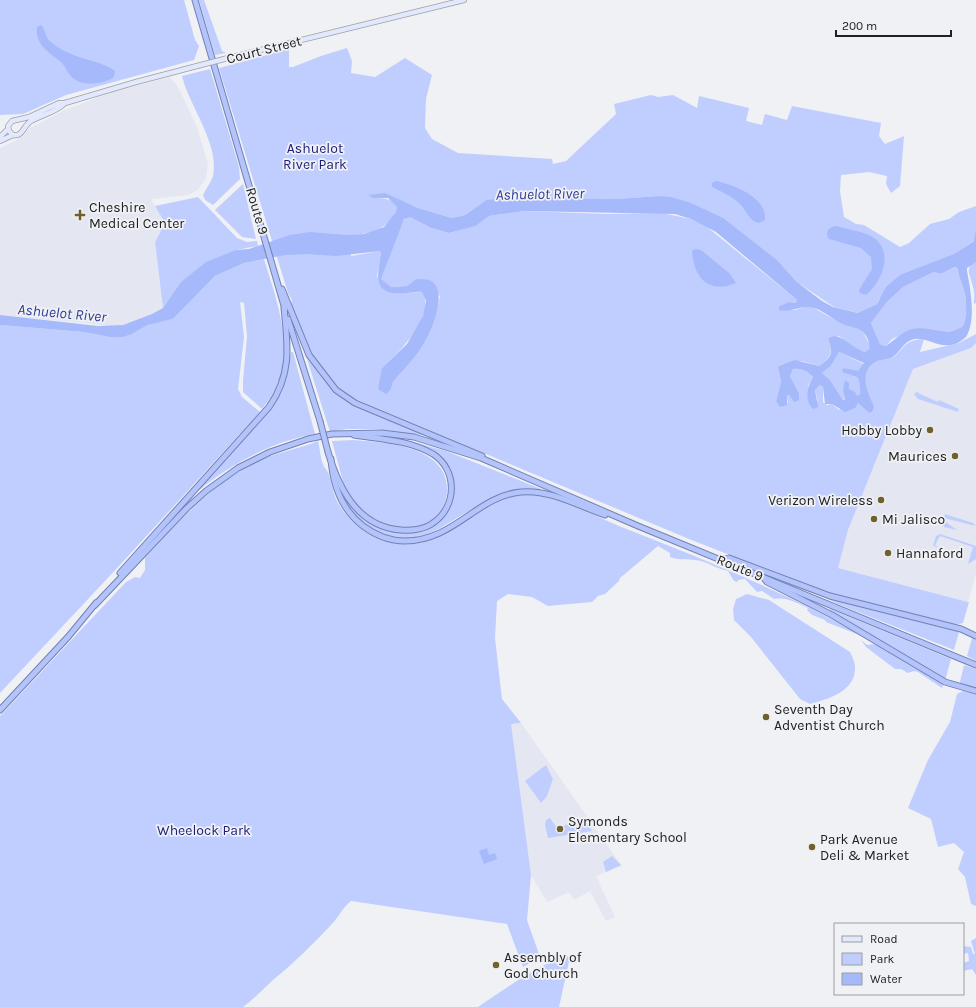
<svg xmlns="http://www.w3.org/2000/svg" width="976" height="1007" viewBox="0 0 976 1007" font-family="Karla,sans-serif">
  <rect width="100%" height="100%" fill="#f0f1f5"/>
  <g fill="#e4e7f2">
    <path d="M170 77 178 87 197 127 208 164 206 178 198 190 188 195 151 199 165 223 155 242 163 308 152 314 123 325 111 326 0 315V148L22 137 30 128 63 111 114 91Z"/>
    <path d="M976 343V573L968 602 838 568 848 530 913 369 971 348Z"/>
    <path d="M521 723 622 866 596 876 615 917 606 921 590 891 574 900 569 892 547 902 531 875 510 724Z"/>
  </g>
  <g fill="#bfcefe">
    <path d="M0 0H184L195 40 199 46 194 60 66 95 23 114 0 115Z"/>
    <path d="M199 0H204L222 51 226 53 215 55Z"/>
    <path d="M347 48 352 61 351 73 375 77 405 58 432 75 426 99 425 128 432 139 458 153 552 159 553 164 566 161 616 114 614 104 651 95 658 97 673 95 697 108 699 96 749 108 746 121 762 125 765 114 787 120 792 106 881 123 879 136 885 144 904 136 900 186 891 193 886 184 887 176 869 172 841 175 840 191 844 217 856 224 864 225 900 247 909 243 930 224 949 219 959 212 976 206V239L953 255 879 299 877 304 859 313 834 307 797 282 778 261 657 196 618 199 507 197 486 200 465 215 452 218 418 208 385 194 373 198C384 198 391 198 397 207 390 229 371 234 350 235L351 256 380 251 381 253 377 276 386 290 405 293 422 292C437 316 398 353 382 368L391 389 393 382C417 355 434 332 440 296L416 279 407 286 390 287 381 279 400 226 406 217H410L431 228 449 233 476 226 489 216 525 211 607 214 662 213 691 219 707 227 797 300 794 303 789 302 779 306 780 310H795L808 306 814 308 842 324 862 330 869 343V349L865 352 860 351 839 336 828 339C834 352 830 358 819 366L802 361 778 367 781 382 776 401 788 403 787 396 799 393 790 376 793 369C801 368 807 371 813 377L808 386 818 402 815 390 820 385 823 387V402L827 405 832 404 839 410 858 403 869 413 874 406C867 391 858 369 879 361 883 359 890 360 894 357 906 346 905 340 924 339L920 352 959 343 976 334V343L971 348 913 369 848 530 838 568 968 602H969L963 623 954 625 829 594 689 539 350 397 336 387 310 351 291 305 292 300 288 293 219 68 289 49V67H293L321 56Z"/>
    <path d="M210 69 239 167 240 179 213 205 205 200 203 195C206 189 211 182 213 176 220 144 189 106 182 76Z"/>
    <path d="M243 184 256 239 242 237 215 210Z"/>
    <path d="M198 197 237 238 247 242 257 241 258 246 236 250 180 283 163 308 155 242 165 223 155 206Z"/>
    <path d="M976 258V303L974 304C974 298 975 293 973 287 970 273 964 270 976 258Z"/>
    <path d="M264 259C275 296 293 341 279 380 275 391 269 400 262 409L243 392V381L247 336 244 303 240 302 244 337 238 389 242 397 260 412 119 566 0 693V325L84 332 109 337 132 334 147 324 173 319 215 276 244 263Z"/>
    <path d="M956 267 958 268C958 277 962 282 964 290 967 300 967 317 963 326L958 330 941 332 917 328 892 339 886 346 880 344 871 323 887 302 903 287 934 272 941 274Z"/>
    <path d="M291 352H293L315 434C271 442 232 463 198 491L197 490 276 400 284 385Z"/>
    <path d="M839 352 864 364 858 372 844 368V373L857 377 859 380 860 395 857 397 844 387 843 391 845 397 843 400 830 380 822 373 831 366Z"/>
    <path d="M307 359 330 387 348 401 429 436 378 429H347L330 432Z"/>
    <path d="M919 391 918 393 938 402 939 400 959 409 958 412 918 399 914 394Z"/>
    <path d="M353 440C385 442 449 446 447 491 447 502 440 515 430 522 400 541 360 516 345 489L332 441Z"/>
    <path d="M318 441C320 448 320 457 323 464 324 468 328 470 329 475 332 484 333 494 338 503 347 519 364 534 382 540 443 561 470 497 523 495 550 493 593 515 619 526 704 559 787 593 867 638L826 622 825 620 812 615 807 610 808 608C796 603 787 597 774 599L762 591 757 592 745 579 738 580V582L734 581 728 571C718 569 711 564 701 561 691 558 681 561 670 557V553L658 546 620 578 619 581 605 594 598 596 592 602 548 606 532 597 508 594 497 601 495 638 502 699 521 723 511 724 531 875 527 920 540 957 523 967 507 924 351 901C342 908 339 917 331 925 313 944 294 963 273 980 263 989 254 999 243 1007H0V716L126 582 135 577 140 578 145 570V558C181 519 213 482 263 459 281 451 300 449 318 441Z"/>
    <path d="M413 442 446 451 541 489V491C524 490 496 499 480 506 447 519 433 543 394 537 383 535 371 531 363 524 348 509 342 502 337 481L350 504 358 513 377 526 419 531 444 516 453 488 441 459 412 444Z"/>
    <path d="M945 514 973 523 976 526 944 518 943 520 957 530 944 527 942 523Z"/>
    <path d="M940 534 976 546V559L968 564 973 547 940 536 935 545 938 547 933 546 936 536Z"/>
    <path d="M747 594 769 600 850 652C852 656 855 662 855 667 856 691 829 699 810 704L800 699 751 637 734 620 733 609 736 599Z"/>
    <path d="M822 596 959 632 954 650 838 604Z"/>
    <path d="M830 609 951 659 945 681 829 611Z"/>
    <path d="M972 638 976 640V661L967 656Z"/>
    <path d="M861 640 867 645 876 644 939 681 943 685 942 688 918 672 914 671 908 673 901 669H895L866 647Z"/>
    <path d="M964 665 976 669V690L959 686Z"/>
    <path d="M963 691 976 693V906L971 904 965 877 958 869 964 852 954 843 938 847 931 819 908 808 928 760 950 722 957 694Z"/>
    <path d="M546 765 553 779 547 796 541 803 525 781Z"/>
    <path d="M550 818 557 828 584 819 592 831 548 838 545 825 546 820Z"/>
    <path d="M612 856 621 865 606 872 603 862Z"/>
    <path d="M976 938V975L972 969 963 971V963L969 961 968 953 963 954V946L971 947 973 954H975L971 941Z"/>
    <path d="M566 956 570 957 559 1007H478C506 988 535 967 566 956Z"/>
  </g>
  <g fill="#a6b9fa" fill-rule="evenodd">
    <path d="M41 25C45 30 45 34 48 39 52 44 63 51 69 53 81 59 106 63 115 71L114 77C104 84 83 87 73 78 67 73 65 65 60 61 48 52 35 44 37 27Z"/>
    <path d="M716 181C734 185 767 197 765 220L759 223C749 221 747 211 740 204 732 196 722 192 712 187V183Z"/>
    <path d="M385 193 418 208 452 218 465 215 486 200 507 197 618 199 657 196 671 197 691 203 723 218 778 261 797 282 822 301 833 307 858 313 877 304 886 287 900 275 954 254 974 241 976 230V262L967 268V271C971 292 976 320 966 337 961 341 956 345 950 345 937 347 926 337 914 339 904 341 900 352 893 357 889 360 883 359 878 361 858 370 867 391 874 406L872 412 869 413 858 403 855 408 845 412 832 404H825L823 387 820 385 815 390 818 407 813 409C804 399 807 388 813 377 807 371 801 368 793 369L790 376 799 393V400L794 402 789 395 787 396V405L780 407 776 401 781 382 778 367 779 366 795 360 819 366C831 357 834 354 828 339 839 329 853 350 865 352L869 349C870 343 868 337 863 332 858 327 847 327 840 323 831 318 818 306 807 307 798 307 788 313 779 310V306L789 302 795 303 797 300 716 232 691 219 675 214 525 211 489 216 476 226 449 233 431 228 410 217 404 219 381 279 391 287 407 286 416 279C420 279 425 279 429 280 449 288 433 328 425 341 417 356 404 369 393 382L391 389 386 394 378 389 382 368 407 344 423 316 426 301 422 292C416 291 412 293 406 293 372 296 377 277 381 253L380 251 336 256 306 254 285 255 244 263 215 276 173 319 147 325 132 334 122 337H109L84 332 0 325V315L98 326 123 325 152 314 163 308 180 283 206 262 236 250 249 249 290 235 310 232 346 235 364 234 384 227 395 213 397 207 388 198H373L368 195ZM955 267 958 268C958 277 962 282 964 290 967 300 967 317 963 326 949 337 933 328 918 328 904 329 896 339 886 346L880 344 871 323 887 302 903 287 934 272 941 274ZM839 352 864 363 858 371 844 368 842 370 844 373 857 377 859 380 860 394 857 396 855 392 849 389V383L845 380 843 391 845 399 843 400 830 380 822 373 831 366Z"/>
    <path d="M836 226C847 229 859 231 869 235 896 248 883 281 866 295L860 293 859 290 872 269 871 257 861 248 829 239 827 235C827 229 830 227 836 226Z"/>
    <path d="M695 249 701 250 729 273 736 283C709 294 694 279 692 251Z"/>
    <path d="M487 848 489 855 495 853 497 859 484 864 479 851Z"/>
  </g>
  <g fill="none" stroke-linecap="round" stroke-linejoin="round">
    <defs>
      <g id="secondary">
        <path d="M232 57 464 0"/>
        <path d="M65 103C57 112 41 115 31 121 23 126 23 137 13 135L9 131 8 126 12 121 29 117 59 103H65L136 82 197 66"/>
        <path d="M0 137 8 129"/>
        <path d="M0 141 13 135"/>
      </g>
      <g id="trunk">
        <path d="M195 0 285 309"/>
        <path d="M282 289 309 355 336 390 355 403 482 456"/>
        <path d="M288 319 320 421"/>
        <path d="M328 452C339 489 358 527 401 530 412 531 425 529 433 523 457 507 458 470 433 454 409 440 380 439 354 435"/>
        <path d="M331 459C333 485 342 510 363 526 375 535 389 541 405 541 454 541 477 496 521 492 549 489 579 506 605 515"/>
        <path d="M722 560 729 558 830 596 961 629 976 636"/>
        <path d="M120 573 269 407C292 374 288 346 284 308"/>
        <path d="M763 577 767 582 832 615 945 682 976 691"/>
        <path d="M95 605 187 508 206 491 238 468 270 452 308 439 332 434 382 433 414 437 481 458 638 526 976 665"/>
        <path d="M0 710 68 637 96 603"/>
      </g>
    </defs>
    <use href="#secondary" stroke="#9d9fa2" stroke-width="6"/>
    <use href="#trunk" stroke="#7381b0" stroke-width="7"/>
    <use href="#secondary" stroke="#e2e8fe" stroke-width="4.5"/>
    <use href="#trunk" stroke="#b3c3fc" stroke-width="5"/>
    <defs>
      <path id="secondary-bridge" d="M197 66 232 57"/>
      <path id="trunk-bridge" d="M320 421 328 452"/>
    </defs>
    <use href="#secondary-bridge" stroke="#9d9fa2" stroke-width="6" stroke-linecap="butt"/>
    <use href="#trunk-bridge" stroke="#7381b0" stroke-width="7" stroke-linecap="butt"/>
    <use href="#secondary-bridge" stroke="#e2e8fe" stroke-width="4.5"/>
    <use href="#trunk-bridge" stroke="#b3c3fc" stroke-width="5"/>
  </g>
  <g fill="#70602d" stroke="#f0f1f5" stroke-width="1.5">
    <path d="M78 209h4v4h4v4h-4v4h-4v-4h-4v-4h4z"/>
    <circle cx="930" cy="430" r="4"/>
    <circle cx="955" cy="456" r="4"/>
    <circle cx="881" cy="500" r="4"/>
    <circle cx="874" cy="519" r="4"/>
    <circle cx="888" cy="553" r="4"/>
    <circle cx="766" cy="717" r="4"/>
    <circle cx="560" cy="829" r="4"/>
    <circle cx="812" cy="847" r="4"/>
    <circle cx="496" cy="965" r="4"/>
  </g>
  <g text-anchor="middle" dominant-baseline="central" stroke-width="3.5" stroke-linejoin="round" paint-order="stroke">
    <g font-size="14" fill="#202122" stroke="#f0f1f5">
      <text transform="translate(264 50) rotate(-14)">Court Street</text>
      <text transform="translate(257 211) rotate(74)">Route 9</text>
      <text transform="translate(740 568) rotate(22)">Route 9</text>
    </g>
    <g font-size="14" fill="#1a1e79" stroke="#f0f1f5">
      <text x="315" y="148">Ashuelot<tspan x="315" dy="16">River Park</tspan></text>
      <text x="204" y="830">Wheelock Park</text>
    </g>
    <g font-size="14" fill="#202122" stroke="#f0f1f5" text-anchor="start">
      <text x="89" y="207">Cheshire<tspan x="89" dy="16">Medical Center</tspan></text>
      <text x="922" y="430" text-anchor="end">Hobby Lobby</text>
      <text x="947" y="456" text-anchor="end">Maurices</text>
      <text x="873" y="500" text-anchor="end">Verizon Wireless</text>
      <text x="882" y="519">Mi Jalisco</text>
      <text x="896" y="553">Hannaford</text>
      <text x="774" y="709">Seventh Day<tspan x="774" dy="16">Adventist Church</tspan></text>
      <text x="568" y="821">Symonds<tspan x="568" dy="16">Elementary School</tspan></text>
      <text x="820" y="839">Park Avenue<tspan x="820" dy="16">Deli &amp; Market</tspan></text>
      <text x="504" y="957">Assembly of<tspan x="504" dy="16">God Church</tspan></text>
    </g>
    <g font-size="15" font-style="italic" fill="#2f3c97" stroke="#f0f1f5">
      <text transform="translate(540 194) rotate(-1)">Ashuelot River</text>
      <text transform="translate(62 313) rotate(5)">Ashuelot River</text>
    </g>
  </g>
  <rect x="834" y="923" width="130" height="72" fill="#f0f1f5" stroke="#9d9ea1"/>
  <rect x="842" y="936" width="20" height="6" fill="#e2e8fe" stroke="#9d9ea1"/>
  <text x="870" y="943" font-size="12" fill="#202122">Road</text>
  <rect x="842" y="953" width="20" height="12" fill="#bfcefe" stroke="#9d9ea1"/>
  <text x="870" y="963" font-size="12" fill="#202122">Park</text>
  <rect x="842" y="973" width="20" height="12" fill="#a6b9fa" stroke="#9d9ea1"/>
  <text x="870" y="983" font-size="12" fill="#202122">Water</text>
  <path d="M836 30v6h115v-6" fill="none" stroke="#202122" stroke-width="2"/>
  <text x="842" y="30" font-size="12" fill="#202122" stroke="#f0f1f5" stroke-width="3" paint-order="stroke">200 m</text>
</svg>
